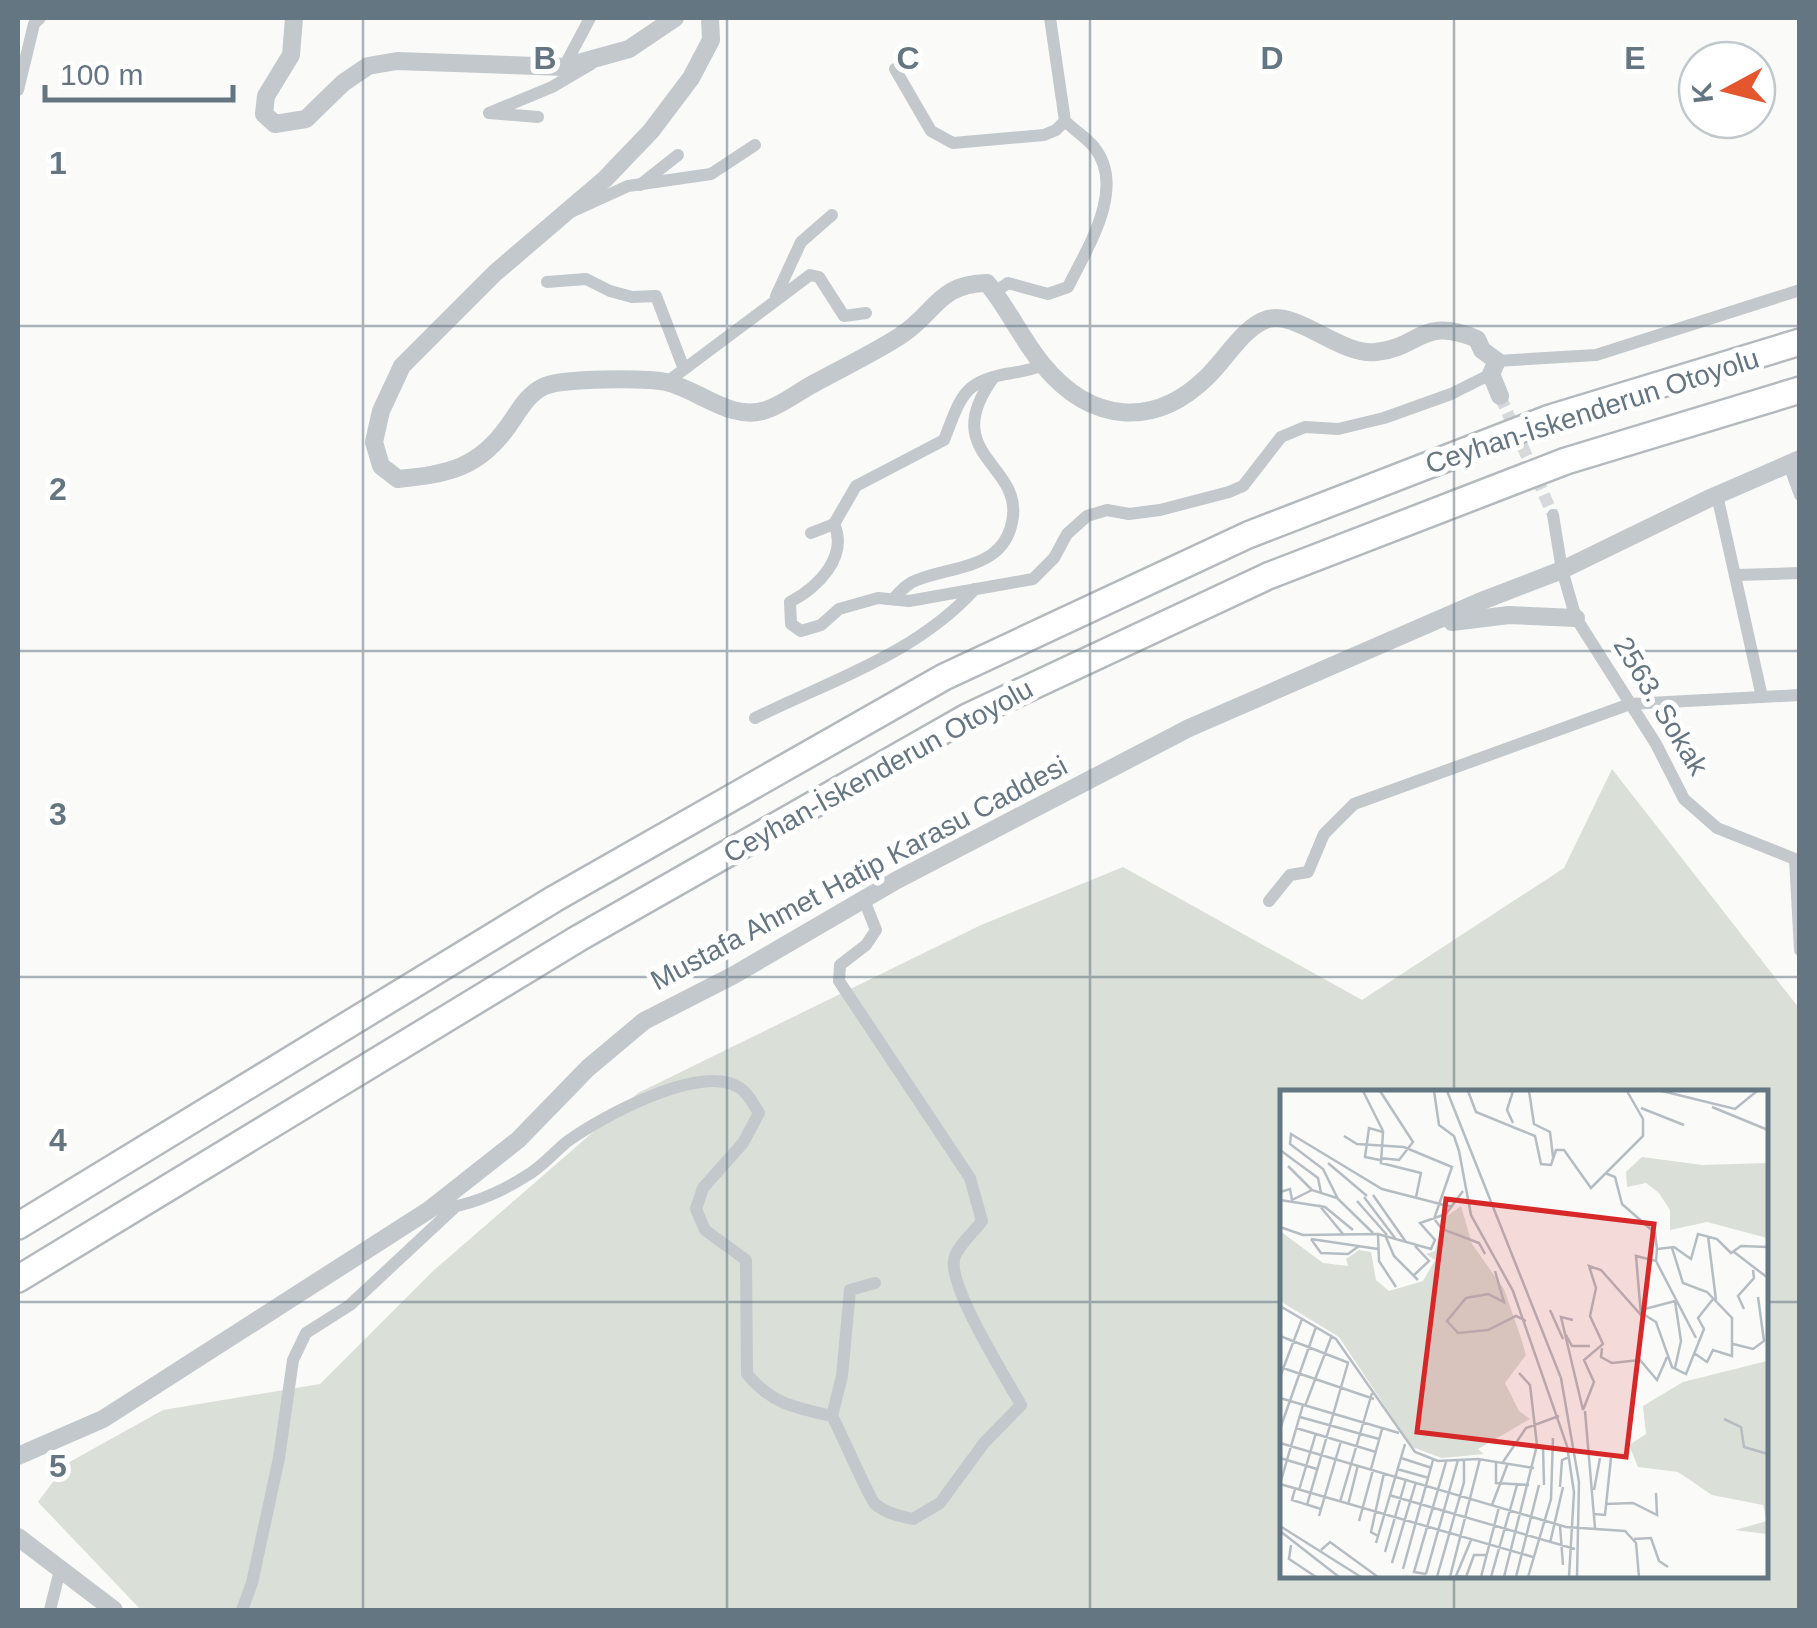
<svg xmlns="http://www.w3.org/2000/svg" width="1817" height="1628" viewBox="0 0 1817 1628" font-family="Helvetica,sans-serif">
  <rect width="100%" height="100%" fill="#fafaf8"/>
  <path fill="#dadfd7" fill-rule="evenodd" d="M1612 769 1799 1008V1610H141L38 1502 66 1464 163 1410 320 1384 433 1271 638 1093 981 925 1123 867 1362 1000 1564 868ZM1282 1093H1764V1576H1282Z"/>
  <g fill="none" stroke-linecap="round" stroke-linejoin="round">
    <path stroke="#d5d9db" stroke-width="12" stroke-dasharray="12 6" stroke-linecap="butt" d="M1500 396 1553 515"/>
    <defs>
      <g id="motorway">
        <path d="M18 1226 554 899 944 677 1248 535 1550 418 1800 342"/>
        <path d="M18 1279 579 938 967 717 1268 576 1566 461 1800 390"/>
      </g>
    </defs>
    <use href="#motorway" stroke="#b4b9bd" stroke-width="30"/>
    <g stroke="#c3c8cc" stroke-width="12">
      <path d="M564 67 590 18"/>
      <path d="M895 69 931 131 953 143 1044 135 1056 130 1065 121"/>
      <path d="M18 90 34 24 40 18"/>
      <path d="M538 117 489 113 552 87 591 64"/>
      <path d="M640 185 678 155"/>
      <path d="M573 211 628 186 711 174 755 145"/>
      <path d="M547 282 586 279 610 291 632 297 656 296 684 369"/>
      <path d="M995 292 1008 283 1048 294 1068 287C1087 248 1127 188 1094 147 1087 138 1074 130 1065 121L1050 18"/>
      <path d="M776 296 801 242 832 215"/>
      <path d="M1497 361 1596 355 1800 290"/>
      <path d="M667 382 810 275 819 277 844 316 866 313"/>
      <path d="M1788 462 1800 495"/>
      <path d="M1717 495 1762 697"/>
      <path d="M1553 515 1562 570 1576 618 1656 744 1684 799 1717 828 1800 861"/>
      <path d="M834 524 856 486 944 440C961 397 963 380 1012 373 1024 371 1031 370 1043 365"/>
      <path d="M811 533 834 524C849 557 817 588 790 602L791 624 801 631 821 625 839 609 878 598 909 601 1033 579 1054 558 1067 534 1087 516 1107 510 1129 514 1160 510 1229 492 1243 486 1281 437 1305 427 1338 429 1384 418 1451 394 1491 374"/>
      <path d="M1737 575 1800 573"/>
      <path d="M893 599C900 592 907 583 917 580 953 565 1007 570 1013 516 1019 463 938 453 994 377"/>
      <path d="M755 718C832 680 916 654 975 589"/>
      <path d="M1795 859 1800 950"/>
      <path d="M1269 901 1290 875 1308 872 1324 834 1354 804 1630 704 1800 695"/>
      <path d="M432 1210C465 1207 498 1194 526 1176 542 1167 554 1152 568 1141 601 1117 702 1062 740 1088 749 1094 753 1104 759 1113L743 1143 703 1188 696 1209 705 1230 746 1260 747 1374C772 1404 795 1408 832 1416 840 1430 869 1498 875 1504 886 1513 899 1516 913 1519L940 1503 984 1443 1021 1405C1006 1378 949 1288 954 1260 956 1247 974 1232 982 1221L970 1178 839 981 840 965 866 945 876 930 864 900"/>
      <path d="M832 1416 842 1376 850 1290 875 1283"/>
      <path d="M50 1610 60 1570"/>
      <path d="M242 1610 252 1583 279 1458 293 1360 306 1333 350 1305 454 1208"/>
    </g>
    <g stroke="#c3c8cc" stroke-width="18">
      <path d="M294 18 291 55 266 96 264 114 275 124 306 119 343 83 368 66 397 61 564 67 629 49 675 18"/>
      <path d="M710 18 711 40 691 78 651 131 605 179 495 273 402 366 381 411 374 442 381 466 398 479C449 474 479 468 509 425 519 411 528 393 545 386 564 378 645 378 666 382 700 390 731 422 766 410 782 405 798 392 813 384 842 368 872 354 900 336 936 313 937 284 987 283 1008 308 1022 340 1043 365 1091 423 1154 429 1207 377 1225 360 1244 326 1268 319 1298 311 1341 356 1376 352 1422 347 1421 316 1477 339L1482 350 1497 361 1491 374 1500 396"/>
      <path d="M1452 622 1509 615 1576 618"/>
      <path d="M18 1456 103 1419 429 1210 518 1140 588 1068 644 1021 734 975 897 880 1189 728 1479 602 1562 570 1708 499 1800 459"/>
      <path d="M18 1537 114 1610"/>
    </g>
    <use href="#motorway" stroke="#fff" stroke-width="25"/>
  </g>
  <path fill="none" stroke="#657683" stroke-width="2.5" stroke-opacity="0.55" d="M363 18V1610M727 18V1610M1090 18V1610M1454 18V1093M18 326H1800M18 651H1800M18 977H1800M18 1302H1282M1764 1302H1800M1454 1576V1610"/>
  <g text-anchor="middle" dominant-baseline="central" stroke-width="10" stroke-linejoin="round" paint-order="stroke">
    <g font-size="28" fill="#657683" stroke="#fff">
      <text transform="translate(1592 411) rotate(-18)">Ceyhan-İskenderun Otoyolu</text>
      <text transform="translate(1661 706) rotate(59)">2563. Sokak</text>
      <text transform="translate(878 771) rotate(-29)">Ceyhan-İskenderun Otoyolu</text>
      <text transform="translate(859 873) rotate(-28)">Mustafa Ahmet Hatip Karasu Caddesi</text>
    </g>
  </g>
  <g transform="translate(1280 1090)">
    <rect width="488" height="488" fill="#fafaf8"/>
    <path d="M362 67 422 75 487 73V148L427 132 390 140V120L379 103 366 93 347 97 346 82ZM181 116 192 154 224 199 240 245 246 265 225 293 239 321 250 329 198 359 204 364 162 368 132 357 59 247 0 211V141L43 173 68 176 66 169 79 160 91 162 96 190 109 201 143 191 155 170 146 164 155 161 163 129ZM487 271V444L455 440 487 431 483 415 432 405 398 382 358 377 349 355 366 344 363 316 403 292Z" fill="#dadfd7"/>
    <path fill="none" stroke="#b5bdc2" stroke-width="2.5" d="M83 1 103 41M154 1 159 35 174 46 179 61 191 125 233 201 287 356 294 402 289 487M167 1 281 288 299 392 297 487M188 1 196 22 255 46 261 74 271 75 276 60H284L311 98 363 46V29L347 1M233 1 227 20 233 33M249 1 254 34 270 42 273 67M382 1 455 19 477 1M432 17 488 40M361 18 404 35M64 46 77 54 124 57 172 77 154 129M0 60 38 88 41 103M100 68 119 70 133 52 100 1M100 70 85 67 89 38 103 42 101 73 141 83 136 107M48 73 87 106M8 76 32 100M325 83 335 87 342 114 375 143 377 159M0 102 10 99 12 110 32 100 57 108M93 105 126 152M84 107 115 148M0 110 45 117 73 140M77 111 107 145M39 115 63 144M155 130 162 139 199 153 205 164M0 137 23 145 98 144 151 159 155 150 140 133 166 124 183 101M93 143 58 109 43 79 10 54 11 44 102 99 172 117M98 144 99 171 116 197M105 145 114 166 138 190M428 146 436 210M31 149 98 159M31 149 41 163 68 164 79 156M392 158 403 193 427 202 452 228V266L433 260 427 272 414 263M454 162 488 188M376 171 416 248M215 181 224 212 208 204 186 208 167 231 178 243 208 240 236 226 246 231M133 186 149 171 135 156M0 216 56 249 135 362 158 371 198 369 254 378M464 219 458 206 474 188 473 180M270 220 283 249M361 220 395 211 401 251 395 278M363 224 376 232 392 277 406 284 424 239 418 228 433 209M293 230 281 227 303 320M286 245 292 256H310M0 246 69 273M453 254 473 259 484 251 478 207M322 258 321 267 332 273 360 270 377 290 387 267M0 277 94 309M0 287 22 229M0 308 119 343M25 316 52 245M303 320 314 292 304 270 323 254 310 226 316 198 309 176 321 180 361 225 356 166 376 171 377 159 394 157 411 169 418 144 437 149 451 163 461 156 488 157M305 321 315 438M20 327 99 349M444 329 461 337 464 357 488 364M16 338 96 362M0 339 36 237M0 353 286 437 345 441 356 453 359 487M257 355 263 356 264 395M0 368 37 379M121 368 152 378M223 372 246 338 279 326M216 373V393L249 395M91 379 102 339M117 379 149 388M0 394 253 467M0 394 23 315M280 397 282 370 289 367M15 399 12 410 41 419M19 400 36 343M314 400 320 368M109 405 295 459M60 412 92 303M325 414 353 413 377 425 376 403M27 415 68 273M68 415 78 375M212 415 228 373M314 424 325 425 331 368M39 426 61 351M79 431 93 380M0 436 81 487M280 436 283 475M0 441 59 487M98 446 91 442 104 383M354 449 371 448 379 471 388 477M96 453 125 354M270 453 283 397M11 455 9 469 36 487M41 460 50 452 98 487M105 462 126 389M112 473 136 392M123 479 153 370M146 484 134 482 166 372M146 484 178 370M157 487 184 392V369M170 487 200 369M186 487 176 486 191 450M186 487 194 465H206M201 487 219 417M211 487 237 395M224 487 257 355 250 295 239 283M236 487 259 395M248 487 271 409 273 348"/>
    <path fill="#d62828" fill-opacity="0.15" stroke="#d62828" stroke-width="5" d="M166 109 374 134 346 367 137 342Z"/>
    <rect width="488" height="488" fill="none" stroke="#657683" stroke-width="5"/>
  </g>
  <g font-size="32" text-anchor="middle" font-weight="bold" fill="#657683" stroke="#fff" stroke-width="10" stroke-linejoin="round" paint-order="stroke">
    <text x="545" y="69">B</text>
    <text x="908" y="69">C</text>
    <text x="1272" y="69">D</text>
    <text x="1635" y="69">E</text>
    <text x="58" y="174">1</text>
    <text x="58" y="500">2</text>
    <text x="58" y="825">3</text>
    <text x="58" y="1151">4</text>
    <text x="58" y="1477">5</text>
  </g>
  <rect width="1817" height="1628" fill="none" stroke="#657683" stroke-width="40"/>
  <g transform="translate(1727 90) rotate(263)"><circle r="48" fill="#ffffff" stroke="#c1c8cd" stroke-width="2.5"/>
  <path d="M0-8L18 38L0 25L-18 38Z" fill="#e4572e"/>
  <text y="-15" font-size="28" font-weight="bold" text-anchor="middle" fill="#657683">K</text>
  </g>
  <path d="M45 85v15h188v-15" fill="none" stroke="#657683" stroke-width="5"/>
  <text x="60" y="85" font-size="30" fill="#657683" stroke="#ffffff" stroke-width="8" paint-order="stroke">100 m</text>
</svg>
